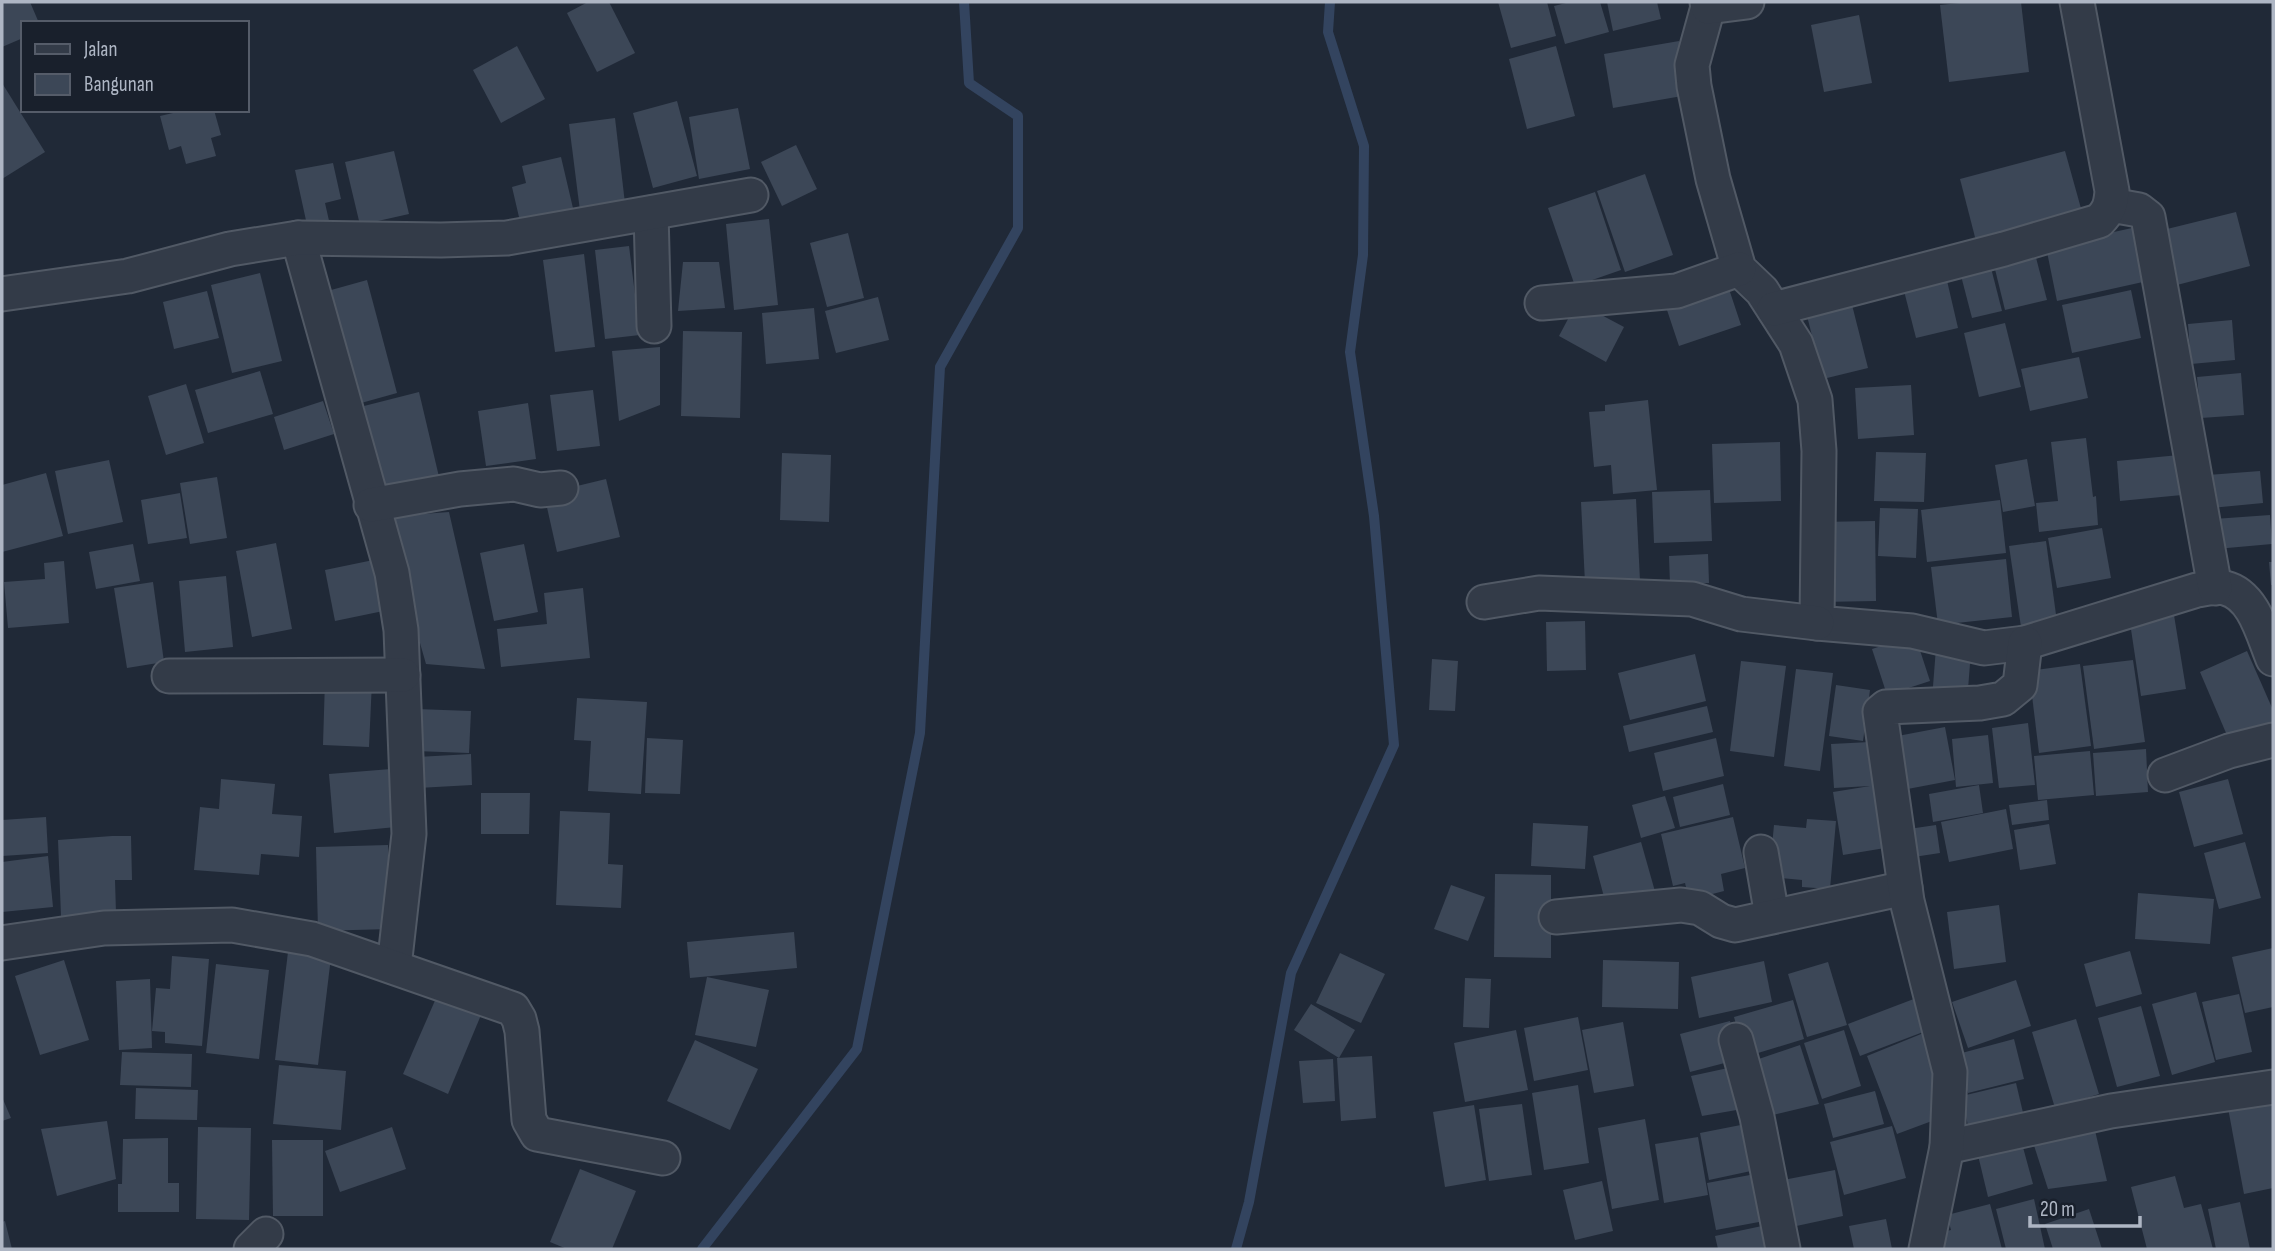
<svg xmlns="http://www.w3.org/2000/svg" width="2275" height="1251" viewBox="0 0 2275 1251" font-family="'Sofia Sans Condensed',sans-serif">
  <rect width="100%" height="100%" fill="#202937"/>
  <g fill="none" stroke-linecap="round" stroke-linejoin="round">
    <g stroke="#33445f" stroke-width="10">
      <path d="M702 1249 857 1049 920 733 940 367 1018 228V116L969 83 964 2"/>
      <path d="M1236 1249 1249 1202 1291 973 1394 745 1374 516 1350 352 1363 255 1364 146 1328 32 1330 2"/>
    </g>
  </g>
  <g fill="#3c4757">
    <path d="M2 2H30L39 23H23V38L2 47Z"/>
    <path d="M588 2H609L635 53 597 72 567 13Z"/>
    <path d="M1498 2H1547L1556 36 1511 48Z"/>
    <path d="M1570 2H1600L1609 32 1565 44 1554 6Z"/>
    <path d="M1607 2H1657L1661 19 1613 31Z"/>
    <path d="M1969 2H2021L2029 72 1949 82 1940 5Z"/>
    <path d="M1859 15 1872 83 1824 92 1811 25Z"/>
    <path d="M1679 41 1688 95 1613 108 1604 54Z"/>
    <path d="M517 46 545 99 501 123 473 70Z"/>
    <path d="M1556 46 1575 116 1527 129 1509 59Z"/>
    <path d="M2 83 45 152 2 179Z"/>
    <path d="M677 101 697 176 653 188 633 113Z"/>
    <path d="M738 108 750 169 699 179 689 117Z"/>
    <path d="M172 110H214L221 135 211 138 216 156 186 164 181 146 169 150 160 116 173 113Z"/>
    <path d="M615 118 626 212 581 219 569 124Z"/>
    <path d="M796 145 817 189 782 206 761 162Z"/>
    <path d="M394 151 409 214 360 225 345 162Z"/>
    <path d="M2065 151 2082 212 1976 241 1960 179Z"/>
    <path d="M561 157 576 221 522 230 512 187 526 183 522 166Z"/>
    <path d="M333 163 341 199 325 203 330 225H307L295 170Z"/>
    <path d="M1645 174 1673 255 1625 272 1597 191Z"/>
    <path d="M1595 192 1621 270 1575 286 1548 208Z"/>
    <path d="M2236 212 2250 266 2177 285 2163 230Z"/>
    <path d="M769 219 778 305 734 310 726 224Z"/>
    <path d="M2141 226 2152 280 2057 301 2046 247Z"/>
    <path d="M848 233 864 298 827 307 810 243Z"/>
    <path d="M629 246 640 335 605 339 595 250Z"/>
    <path d="M2033 246 2047 300 2005 310 1992 257Z"/>
    <path d="M584 254 595 347 555 352 543 260Z"/>
    <path d="M1989 260 2002 311 1972 318 1959 268Z"/>
    <path d="M683 262H719L725 308 678 311Z"/>
    <path d="M1945 272 1958 328 1916 338 1902 283Z"/>
    <path d="M260 273 282 361 232 373 211 285Z"/>
    <path d="M367 280 397 393 354 405 324 292Z"/>
    <path d="M1728 286 1741 325 1679 346 1666 307Z"/>
    <path d="M2131 290 2141 338 2072 353 2062 305Z"/>
    <path d="M207 291 219 338 174 349 163 302Z"/>
    <path d="M878 297 889 340 836 353 825 311Z"/>
    <path d="M1851 301 1868 368 1823 379 1806 312Z"/>
    <path d="M1577 302 1624 327 1606 362 1559 336Z"/>
    <path d="M814 308 819 359 766 364 762 313Z"/>
    <path d="M2232 320 2235 360 2191 364 2188 324Z"/>
    <path d="M2005 323 2021 387 1979 397 1964 333Z"/>
    <path d="M683 331 742 332 740 418 681 416Z"/>
    <path d="M660 347V405L619 421 612 351Z"/>
    <path d="M2079 357 2088 398 2030 411 2021 369Z"/>
    <path d="M260 371 273 414 208 433 195 390Z"/>
    <path d="M2241 373 2244 415 2201 418 2197 377Z"/>
    <path d="M186 384 204 443 166 455 148 396Z"/>
    <path d="M1911 385 1914 435 1858 439 1855 388Z"/>
    <path d="M593 390 600 446 557 451 550 395Z"/>
    <path d="M419 392 440 481 385 495 364 406Z"/>
    <path d="M1648 400 1657 490 1613 494 1611 465 1594 467 1589 412 1605 411V405Z"/>
    <path d="M323 401 334 434 284 450 274 417Z"/>
    <path d="M528 403 536 459 486 466 478 411Z"/>
    <path d="M2086 438 2093 497 2096 496 2098 525 2039 532 2036 503 2058 501 2051 442Z"/>
    <path d="M1780 442 1781 501 1714 503 1712 444Z"/>
    <path d="M1876 452 1926 453 1924 502 1874 501Z"/>
    <path d="M782 453 831 455 829 522 780 520Z"/>
    <path d="M2179 455 2182 495 2120 501 2117 461Z"/>
    <path d="M2027 459 2035 506 2003 512 1995 465Z"/>
    <path d="M109 460 123 522 68 534 55 471Z"/>
    <path d="M2260 471 2263 503 2211 508 2208 475Z"/>
    <path d="M46 473 63 536 2 552V485Z"/>
    <path d="M217 477 227 538 190 544 180 483Z"/>
    <path d="M606 479 620 537 557 552 544 494Z"/>
    <path d="M1710 490 1712 541 1654 543 1652 492Z"/>
    <path d="M180 493 187 538 148 544 141 500Z"/>
    <path d="M1636 499 1640 581 1585 583 1581 502Z"/>
    <path d="M2000 500 2006 553 1927 562 1921 510Z"/>
    <path d="M1880 508 1918 509 1916 558 1878 556Z"/>
    <path d="M449 512 457 547 485 669 426 664 384 517Z"/>
    <path d="M2270 515 2272 544 2216 549 2214 519Z"/>
    <path d="M1875 521 1876 601 1820 602 1819 522Z"/>
    <path d="M2102 528 2111 578 2057 588 2048 538Z"/>
    <path d="M2046 541 2057 622 2021 627 2009 546Z"/>
    <path d="M276 543 292 629 252 637 236 551Z"/>
    <path d="M133 544 140 581 96 589 89 552Z"/>
    <path d="M524 544 538 612 494 621 480 553Z"/>
    <path d="M1708 554 1709 583 1670 584 1669 556Z"/>
    <path d="M383 558 393 609 335 621 325 570Z"/>
    <path d="M2006 559 2012 617 1938 625 1931 567Z"/>
    <path d="M64 561 69 623 8 628 4 582 45 579 44 563Z"/>
    <path d="M2269 562H2273V585H2271Z"/>
    <path d="M226 576 233 647 185 652 179 581Z"/>
    <path d="M153 582 164 662 127 668 114 588Z"/>
    <path d="M583 588 590 658 501 667 497 629 547 624 544 593Z"/>
    <path d="M2173 609 2186 689 2141 696 2129 616Z"/>
    <path d="M1585 621 1586 670 1547 671 1546 622Z"/>
    <path d="M1915 635 1930 681 1887 695 1872 649Z"/>
    <path d="M1936 648 1971 651 1967 702 1932 699Z"/>
    <path d="M2247 651 2273 710V729L2232 747 2200 672Z"/>
    <path d="M1695 654 1706 701 1630 720 1618 673Z"/>
    <path d="M1432 659 1458 661 1455 711 1429 710Z"/>
    <path d="M2133 660 2145 742 2094 749 2083 666Z"/>
    <path d="M1741 661 1786 666 1774 757 1730 751Z"/>
    <path d="M2080 664 2091 746 2039 753 2029 671Z"/>
    <path d="M1796 669 1833 673 1820 771 1784 766Z"/>
    <path d="M325 680 372 681 369 747 323 745Z"/>
    <path d="M1836 685 1870 690 1863 741 1829 736Z"/>
    <path d="M577 698 647 702 641 794 588 791 591 741 574 740Z"/>
    <path d="M1707 706 1713 732 1629 752 1623 726Z"/>
    <path d="M416 709 471 711 469 753 415 751Z"/>
    <path d="M2028 723 2035 785 1999 788 1992 728Z"/>
    <path d="M1945 727 1955 780 1897 791 1887 738Z"/>
    <path d="M1988 735 1993 783 1956 787 1952 739Z"/>
    <path d="M647 738 683 740 680 794 645 793Z"/>
    <path d="M1716 738 1724 776 1663 791 1654 753Z"/>
    <path d="M1870 742 1873 786 1881 784 1891 847 1843 855 1833 792 1870 786 1834 788 1831 744Z"/>
    <path d="M2146 749 2148 792 2096 796 2093 753Z"/>
    <path d="M2090 751 2094 795 2038 800 2034 756Z"/>
    <path d="M471 754 472 785 418 788 417 757Z"/>
    <path d="M391 769 396 827 334 833 329 774Z"/>
    <path d="M221 779 275 784 272 814 302 816 299 857 261 854 259 875 194 870 200 807 219 809Z"/>
    <path d="M2228 779 2243 834 2194 847 2179 792Z"/>
    <path d="M1723 784 1730 815 1680 827 1673 797Z"/>
    <path d="M1979 785 1983 813 1933 822 1929 794Z"/>
    <path d="M481 793H530L529 834H481Z"/>
    <path d="M1665 796 1675 828 1641 838 1632 805Z"/>
    <path d="M2047 800 2049 820 2012 825 2009 805Z"/>
    <path d="M2006 809 2013 849 1949 862 1941 822Z"/>
    <path d="M560 811 610 813 608 864 623 865 621 908 556 905Z"/>
    <path d="M46 817 48 853 2 856V820Z"/>
    <path d="M1733 817 1745 868 1721 874 1724 891 1689 900 1685 883 1673 886 1661 834Z"/>
    <path d="M1807 819 1836 821 1830 889 1802 887V880L1769 877 1774 825 1806 828Z"/>
    <path d="M1533 823 1588 826 1585 869 1531 866Z"/>
    <path d="M2049 824 2056 864 2020 870 2014 830Z"/>
    <path d="M1936 825 1940 853 1907 858 1902 830Z"/>
    <path d="M112 836H131L132 880H115L116 913 61 916 58 840Z"/>
    <path d="M1641 842 1656 895 1607 908 1593 856Z"/>
    <path d="M2245 842 2261 898 2219 909 2204 853Z"/>
    <path d="M388 845 390 929 318 931 316 847Z"/>
    <path d="M48 856 53 907 2 912V862Z"/>
    <path d="M1495 874 1551 875V958L1494 957Z"/>
    <path d="M1451 885 1485 897 1468 941 1434 929Z"/>
    <path d="M2138 893 2214 899 2210 944 2135 939Z"/>
    <path d="M1999 905 2006 962 1954 969 1947 912Z"/>
    <path d="M794 932 797 968 690 978 687 942Z"/>
    <path d="M2273 948V1007L2245 1013 2232 957Z"/>
    <path d="M2130 951 2142 994 2096 1007 2084 964Z"/>
    <path d="M288 952 331 957 318 1065 275 1060Z"/>
    <path d="M1340 953 1385 974 1361 1023 1316 1003Z"/>
    <path d="M172 956 209 959 202 1046 165 1043V1032L152 1031 156 988 170 989Z"/>
    <path d="M64 960 89 1040 40 1055 15 976Z"/>
    <path d="M1603 960 1679 962 1678 1009 1602 1007Z"/>
    <path d="M1764 961 1772 1002 1699 1018 1691 977Z"/>
    <path d="M1828 962 1847 1025 1807 1037 1788 974Z"/>
    <path d="M216 964 269 970 259 1059 206 1053Z"/>
    <path d="M707 977 769 990 756 1047 695 1035Z"/>
    <path d="M1465 978 1491 979 1489 1028 1463 1027Z"/>
    <path d="M150 979 152 1048 119 1050 116 981Z"/>
    <path d="M2016 980 2031 1026 1968 1048 1952 1002Z"/>
    <path d="M2196 992 2215 1062 2172 1075 2152 1004Z"/>
    <path d="M2239 994 2252 1052 2216 1060 2202 1002Z"/>
    <path d="M437 996 481 1015 448 1094 403 1074Z"/>
    <path d="M1919 997 1931 1029 1860 1056 1848 1024Z"/>
    <path d="M1793 1000 1804 1039 1745 1057 1734 1017Z"/>
    <path d="M1311 1004 1355 1030 1339 1058 1294 1030Z"/>
    <path d="M2141 1006 2160 1076 2117 1087 2098 1018Z"/>
    <path d="M1578 1017 1588 1070 1534 1081 1524 1028Z"/>
    <path d="M2076 1019 2099 1094 2055 1108 2032 1032Z"/>
    <path d="M1730 1021 1740 1059 1690 1072 1680 1034Z"/>
    <path d="M1623 1022 1634 1086 1594 1093 1582 1030Z"/>
    <path d="M1516 1030 1528 1090 1465 1102 1454 1043Z"/>
    <path d="M1844 1030 1861 1086 1822 1099 1804 1043Z"/>
    <path d="M1926 1032 1948 1089 1931 1096 1940 1118 1897 1134 1867 1056Z"/>
    <path d="M2014 1039 2024 1079 1968 1093 1958 1054Z"/>
    <path d="M695 1040 758 1069 730 1130 667 1101Z"/>
    <path d="M1800 1045 1819 1104 1769 1116 1747 1063Z"/>
    <path d="M122 1052 192 1054 191 1087 120 1085Z"/>
    <path d="M1372 1056 1376 1118 1341 1121 1337 1058Z"/>
    <path d="M1333 1059 1335 1101 1303 1103 1299 1061Z"/>
    <path d="M279 1065 346 1071 341 1130 273 1124Z"/>
    <path d="M1742 1065 1754 1107 1702 1116 1691 1076Z"/>
    <path d="M2016 1083 2024 1117 1969 1131 1962 1096Z"/>
    <path d="M1578 1085 1589 1163 1544 1170 1532 1093Z"/>
    <path d="M136 1088 198 1090 197 1120 135 1119Z"/>
    <path d="M1875 1091 1884 1124 1833 1138 1824 1104Z"/>
    <path d="M2 1097 11 1118 2 1121Z"/>
    <path d="M2273 1103V1188L2244 1194 2228 1108Z"/>
    <path d="M1522 1104 1532 1175 1489 1181 1479 1109Z"/>
    <path d="M1474 1105 1486 1180 1445 1187 1433 1112Z"/>
    <path d="M2092 1118 2107 1181 2048 1189 2030 1133Z"/>
    <path d="M1645 1119 1659 1200 1612 1209 1598 1128Z"/>
    <path d="M107 1121 116 1179 57 1196 41 1129Z"/>
    <path d="M1756 1122 1765 1168 1709 1180 1700 1133Z"/>
    <path d="M1892 1126 1906 1178 1844 1195 1830 1142Z"/>
    <path d="M198 1127 251 1128 249 1220 196 1219Z"/>
    <path d="M392 1127 406 1169 340 1192 325 1151Z"/>
    <path d="M1698 1137 1708 1195 1664 1203 1655 1144Z"/>
    <path d="M168 1138V1183H179V1212H118V1184H122L123 1139Z"/>
    <path d="M272 1140H323V1216H273Z"/>
    <path d="M2021 1140 2033 1184 1988 1197 1977 1151Z"/>
    <path d="M580 1169 636 1191 612 1249H567L550 1242Z"/>
    <path d="M1835 1170 1843 1216 1787 1228 1778 1181Z"/>
    <path d="M1766 1172 1775 1219 1716 1230 1707 1183Z"/>
    <path d="M2175 1176 2184 1208 2201 1204 2213 1249H2147L2131 1187Z"/>
    <path d="M1602 1181 1613 1231 1575 1240 1563 1190Z"/>
    <path d="M2034 1199 2045 1249H2006L1996 1209Z"/>
    <path d="M2240 1202 2250 1249H2216L2208 1209Z"/>
    <path d="M1990 1204 2002 1249H1939L1935 1234 1951 1230 1947 1215Z"/>
    <path d="M2089 1209 2102 1249H2053L2045 1224Z"/>
    <path d="M1886 1219 1892 1249H1854L1849 1226Z"/>
    <path d="M5 1221 12 1249H2V1222Z"/>
    <path d="M1776 1223 1781 1249H1718L1715 1236Z"/>
  </g>
  <g fill="none" stroke-linecap="round" stroke-linejoin="round">
    <defs>
      <g id="minor">
        <path d="M1707 2 1708 7 1692 65 1694 86 1713 179 1739 269 1762 291 1796 344 1815 400 1819 451 1817 623 1912 631 1984 648 2025 643 2197 590C2205 589 2217 586 2225 588 2254 595 2263 635 2273 659"/>
        <path d="M1708 7 1747 2"/>
        <path d="M2111 205 2139 210 2148 217 2215 588"/>
        <path d="M651 213 654 326"/>
        <path d="M298 238 392 573 401 630 409 834 394 967"/>
        <path d="M2 294 128 276 230 249 298 238 441 240 507 238 751 195"/>
        <path d="M1542 303 1677 291 1739 269"/>
        <path d="M1774 309 2004 249 2099 221C2109 211 2111 205 2112 191L2077 2"/>
        <path d="M371 505 460 489 514 484 540 490 561 488"/>
        <path d="M1484 602 1539 593 1692 599 1741 614 1817 623"/>
        <path d="M169 676 403 675"/>
        <path d="M2165 775 2229 751 2273 740"/>
        <path d="M1761 852 1772 916"/>
        <path d="M1556 917 1681 905 1700 908 1721 921 1735 925 1905 888"/>
        <path d="M2 943 104 928 232 925 312 939 513 1009 519 1019 522 1031 529 1120 537 1134 663 1158"/>
        <path d="M1736 1040 1757 1117 1783 1249"/>
        <path d="M1947 1147 2111 1111 2273 1087"/>
        <path d="M251 1249 266 1234"/>
        <path d="M1926 1249 1947 1147 1950 1072 1907 901 1880 712 1886 707 1980 703 2003 699 2020 685 2025 643"/>
      </g>
    </defs>
    <use href="#minor" stroke="#515965" stroke-width="37"/>
    <use href="#minor" stroke="#333b48" stroke-width="33"/>
  </g>
  <rect width="2275" height="1251" fill="none" stroke="#aeb6c4" stroke-width="7"/>
  <rect x="21" y="21" width="228" height="91" fill="#19202c" stroke="#555c69" stroke-width="2"/>
  <rect x="35" y="44" width="35" height="10" fill="#333b48" stroke="#555c69" stroke-width="2"/>
  <text x="84" y="56" font-size="21" fill="#aeb6c4">Jalan</text>
  <rect x="35" y="74" width="35" height="21" fill="#3c4757" stroke="#555c69" stroke-width="2"/>
  <text x="84" y="91" font-size="21" fill="#aeb6c4">Bangunan</text>
  <path d="M2030 1216v10h110v-10" fill="none" stroke="#aeb6c4" stroke-width="3.5"/>
  <text x="2040" y="1216" font-size="21" fill="#aeb6c4" stroke="#19202c" stroke-width="5" paint-order="stroke">20 m</text>
</svg>
